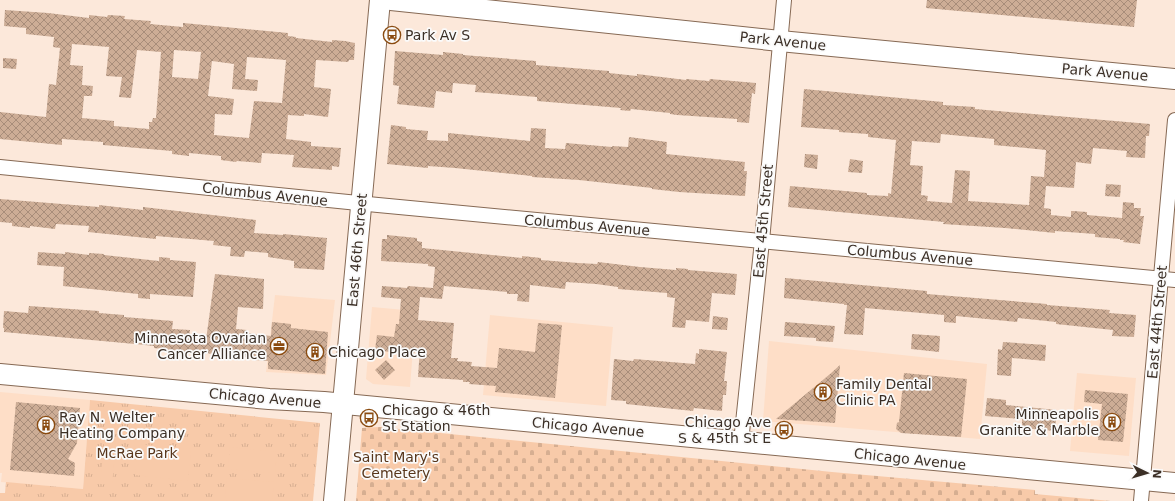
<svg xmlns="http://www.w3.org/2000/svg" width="1175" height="501" viewBox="0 0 1175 501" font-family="'DejaVu Sans',sans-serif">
  <defs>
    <pattern id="grass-tufts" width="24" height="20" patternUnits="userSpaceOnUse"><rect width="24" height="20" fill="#f8caa9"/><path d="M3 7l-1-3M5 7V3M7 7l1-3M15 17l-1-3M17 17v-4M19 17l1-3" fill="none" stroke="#d6ae91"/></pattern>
    <pattern id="cemetery-stones" width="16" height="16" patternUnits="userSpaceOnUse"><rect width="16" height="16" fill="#f8caa9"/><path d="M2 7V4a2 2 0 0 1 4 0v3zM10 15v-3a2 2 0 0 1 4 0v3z" fill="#d6ae91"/></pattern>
    <pattern id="building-cross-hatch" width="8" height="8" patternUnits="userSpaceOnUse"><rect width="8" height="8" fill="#cdad96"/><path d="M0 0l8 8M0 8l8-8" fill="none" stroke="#a88d7a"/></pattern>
  </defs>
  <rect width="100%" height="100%" fill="#fce8da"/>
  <g fill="#fedec7">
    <path d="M275 295 335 300 326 375 266 372Z"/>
    <path d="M372 307 416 311 410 387 373 384 366 379Z"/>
    <path d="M490 315 613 327 606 406 483 395Z"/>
    <path d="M769 341 987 364 980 439 763 421Z"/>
    <path d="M1077 373 1136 378 1129 456 1070 451Z"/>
    <path d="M0 392 90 400 83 489 1 482 2 473H0Z"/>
  </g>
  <path fill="url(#grass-tufts)" d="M90 400 320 423 313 501H0V493H5L6 482 83 489Z"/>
  <path fill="url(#cemetery-stones)" d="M380 427 832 472 1035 490V494L1111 501H356L362 428Z"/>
  <g fill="#f8caa9">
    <path d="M104 443 116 444 112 485 100 484Z"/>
    <path d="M139 444 191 449 188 481 135 475Z"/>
    <path d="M230 447 277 452 275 473 228 469Z"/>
    <path d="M227 478 274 482 272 501 225 500Z"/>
  </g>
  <g fill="url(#building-cross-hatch)" fill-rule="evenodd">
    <path d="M927 0H1137L1134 27 926 8Z"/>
    <path d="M5 10 48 13 89 18V15L107 17 108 15 125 16 124 19 151 21 150 24 183 27V23L194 24 288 33V36L296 37V38L332 42V40L345 41 355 43 354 60H349L348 62 316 60 314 87 331 89 328 117 304 114V116L288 115 286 139 311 142V146L341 148 339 167 332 166V170L292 167 294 155 262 153 261 163 237 161 236 162 221 160V156L189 153V156L172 154V151L103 145V142L62 139V145L0 139V112L46 117 49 84 56 85 60 48 53 47 54 37 26 34V28L4 26ZM72 44 109 47 106 76 122 77 119 97 131 98 137 50 161 52 156 118H153L152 122H149V129L114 126V121L82 118 84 96H92L93 86 82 85 83 66 70 65ZM174 50 201 52 198 79 172 77ZM247 57 286 60 282 103 254 101 249 138 214 135 215 114 232 115 234 99 208 96 212 61 234 64 232 89 257 91 258 80 245 79Z"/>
    <path d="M395 51 443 55V52L463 54V55L536 61V65L609 71V73L637 76V74L686 80V79L709 81 710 79 756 83 755 94 752 93 749 123 737 122V119L677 115 670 114V113L631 109 630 111 620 110 621 108 537 101V97L475 92 476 85 453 83 452 93 436 91 434 108 397 104 399 86 393 85Z"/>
    <path d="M3 58 17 59 16 69 3 68Z"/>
    <path d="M804 89 943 102V105L975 107V109L1150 124 1149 136H1146L1145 158 1126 157 1127 151 1093 148 1091 164 1076 162 1074 188 1046 186 1044 208 1051 209V215L1071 217V211H1073L1087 212V215L1122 218 1123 202 1134 203V208H1141L1140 216H1144L1140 244 1123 242 1124 240H1120V239L1095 237V234L1055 231V233L1005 228 943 224 944 222 912 219 788 207 790 186 867 193V195L888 196V193L891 194 896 140 868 137V134L839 132V130L801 127ZM941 134 994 139V145L1046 150 1044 177 1031 176 1029 205 968 201 970 171 955 170 952 203 927 201 928 196 921 195 923 166 910 165 912 141 940 143Z"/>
    <path d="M391 125 406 127V129L428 131 427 140 448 141V133L530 141 531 128 546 129 545 148 565 149 566 143 612 147V146L628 147 629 137 667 142 666 154 745 162 744 171H747L745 196 679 192 652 189V188L579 180 532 177V176L455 168 428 166V168L387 164Z"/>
    <path d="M805 154 818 155 817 169 804 167Z"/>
    <path d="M850 159 863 161 862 173 848 172Z"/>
    <path d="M1106 184 1121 185 1120 197 1105 196Z"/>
    <path d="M0 199 99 207V205L143 210V207L256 220 254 233 283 235V234L327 238 324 270 294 268V261L268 257V253L245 251 244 257 230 256 231 247 213 245 214 241 156 236V239L88 232 89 226 56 224 55 229 30 226V228L12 226V223L0 222Z"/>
    <path d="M387 235 417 238V241L422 242V248L522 258V256L541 258V260L578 263 597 264 598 262 640 267 676 270V268L688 269V270L737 274 735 295 712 293 709 322 686 320 685 328 672 327 675 298 667 297V293L618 289V287L596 284 566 282 565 289 530 285 529 302 517 301 518 294H507V292L444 286 442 299 420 297 418 320 454 323 451 358H458L457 361 472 362 471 366 497 368 499 348 535 352 538 323 562 325 555 398 495 392 496 386 469 384 470 382H463V380L418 377 420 347 412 355 375 350 377 335 394 337 396 324H399L401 299 381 297 382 286 407 288 408 286 433 288 435 267 428 266V264L381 261 382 239H387Z"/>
    <path d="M38 252 65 254V252L89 255V253L104 254V255L159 261V257L170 258V260L196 262 193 297 150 294V299L138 298V294L63 286 64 267 37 265Z"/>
    <path d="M215 274 264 279 263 309 238 307 236 329 247 330V333L271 336 272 322 291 324V328L328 332 325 374 268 369V361L255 360V358L194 352V354L180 353V351L154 348V346L135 344 4 332V328H3L4 311 28 313 29 306 99 311V313L124 315V317L173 321 172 329 190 330 189 339 206 340Z"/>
    <path d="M785 278 927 291V294L1047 304V305L1110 310 1109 313 1136 315 1134 337 1112 336 1113 330 1056 324V322L1018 318 1017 322 956 316V323L944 322V315L865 308 863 335 844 334 847 305H844V304L784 298Z"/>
    <path d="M713 316 728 318 727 330 712 329Z"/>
    <path d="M785 322 835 326 833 342 816 341V338L784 336Z"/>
    <path d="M912 334 940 336 939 352 911 349Z"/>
    <path d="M1003 342 1046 345 1045 361 1012 358 1011 376 997 375 998 349 1002 350Z"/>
    <path d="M699 349 727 352 724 381H727L726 395H723L722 411 694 408 693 411 626 404V401L611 400 614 359 633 361 634 359 695 364 696 353 699 354Z"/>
    <path d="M386 360 395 370 384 380 375 370Z"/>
    <path d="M840 365 835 423 776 419 830 374Z"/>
    <path d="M904 373 967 379 961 437 901 433 896 429 897 423 899 422Z"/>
    <path d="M1085 390 1128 394 1123 442 1098 440 1102 404 1084 402Z"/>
    <path d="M987 398 1006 400V405L1057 410 1055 431 1022 428V419L985 416Z"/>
    <path d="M16 402 80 408 77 443 68 459 75 463 74 476 10 470Z"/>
  </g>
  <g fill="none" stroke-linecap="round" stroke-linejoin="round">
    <defs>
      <g id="street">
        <path d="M0 167 378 205 1175 280"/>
        <path d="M741 442 762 241 784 0"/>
        <path d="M1141 501 1175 120"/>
      </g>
      <g id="secondary">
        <path d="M391 0 780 41 1175 79"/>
        <path d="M0 374 269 399 324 402 1175 483"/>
        <path d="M334 501 380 0"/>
      </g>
    </defs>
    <use href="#street" stroke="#866954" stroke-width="16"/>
    <use href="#secondary" stroke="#866954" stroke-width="22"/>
    <use href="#street" stroke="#fff" stroke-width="14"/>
    <use href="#secondary" stroke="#fff" stroke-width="20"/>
  </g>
  <defs>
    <symbol id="bus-ring" viewBox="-11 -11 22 22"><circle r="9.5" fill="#fafafa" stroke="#8a4b10" stroke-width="1.5"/><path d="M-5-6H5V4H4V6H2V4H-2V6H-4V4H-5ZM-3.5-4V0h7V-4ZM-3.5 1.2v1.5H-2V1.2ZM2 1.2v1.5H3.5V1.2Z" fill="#8a4b10"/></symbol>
    <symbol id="office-ring" viewBox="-11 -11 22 22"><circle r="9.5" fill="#fafafa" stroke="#8a4b10" stroke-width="1.5"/><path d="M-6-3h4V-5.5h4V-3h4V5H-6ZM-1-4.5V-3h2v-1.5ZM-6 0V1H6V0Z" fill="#8a4b10"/></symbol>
    <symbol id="building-ring" viewBox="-11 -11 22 22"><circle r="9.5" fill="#fafafa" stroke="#8a4b10" stroke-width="1.5"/><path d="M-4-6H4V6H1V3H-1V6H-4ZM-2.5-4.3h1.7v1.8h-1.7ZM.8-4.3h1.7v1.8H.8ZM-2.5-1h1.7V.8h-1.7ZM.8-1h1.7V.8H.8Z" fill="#8a4b10"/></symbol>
  </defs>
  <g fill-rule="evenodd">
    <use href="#bus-ring" x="382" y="25" width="20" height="20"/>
    <use href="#office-ring" x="269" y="336" width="20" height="20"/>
    <use href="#building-ring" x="305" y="342" width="20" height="20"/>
    <use href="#building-ring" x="813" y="382" width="20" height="20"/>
    <use href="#bus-ring" x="359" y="408" width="20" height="20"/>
    <use href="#building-ring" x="1102" y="412" width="20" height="20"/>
    <use href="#building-ring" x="36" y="415" width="20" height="20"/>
    <use href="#bus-ring" x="774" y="420" width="20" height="20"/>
  </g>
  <g text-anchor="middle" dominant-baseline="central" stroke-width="3.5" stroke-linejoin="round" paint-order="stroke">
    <g font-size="14" fill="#3b2f26" stroke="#fafafa" text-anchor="start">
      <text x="405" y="35">Park Av S</text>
      <text x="266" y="338" text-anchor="end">Minnesota Ovarian<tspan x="266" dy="16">Cancer Alliance</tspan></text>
      <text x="328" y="352">Chicago Place</text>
      <text x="836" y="384">Family Dental<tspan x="836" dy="16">Clinic PA</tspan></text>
      <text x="382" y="410">Chicago &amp; 46th<tspan x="382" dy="16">St Station</tspan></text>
      <text x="1099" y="414" text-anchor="end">Minneapolis<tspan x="1099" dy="16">Granite &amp; Marble</tspan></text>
      <text x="59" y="417">Ray N. Welter<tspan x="59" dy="16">Heating Company</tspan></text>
      <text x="771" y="422" text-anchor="end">Chicago Ave<tspan x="771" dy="16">S &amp; 45th St E</tspan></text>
    </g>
    <g font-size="14" fill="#3b2f26" stroke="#fafafa">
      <text transform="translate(783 41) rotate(6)">Park Avenue</text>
      <text transform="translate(1105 72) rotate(5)">Park Avenue</text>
      <text transform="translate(265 194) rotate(6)">Columbus Avenue</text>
      <text transform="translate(763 221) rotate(-85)">East 45th Street</text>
      <text transform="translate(587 225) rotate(5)">Columbus Avenue</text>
      <text transform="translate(357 250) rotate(-85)">East 46th Street</text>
      <text transform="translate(910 255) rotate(5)">Columbus Avenue</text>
      <text transform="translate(1157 322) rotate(-85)">East 44th Street</text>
      <text transform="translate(265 398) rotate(5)">Chicago Avenue</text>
      <text transform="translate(588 427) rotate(5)">Chicago Avenue</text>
      <text transform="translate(910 459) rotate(6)">Chicago Avenue</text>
    </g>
    <g font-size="14" fill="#58361b" stroke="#fafafa">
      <text x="137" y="453">McRae Park</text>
      <text x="396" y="457">Saint Mary's<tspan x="396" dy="16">Cemetery</tspan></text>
    </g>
  </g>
  <g transform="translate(1147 473) rotate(95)" stroke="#fafafa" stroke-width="3" paint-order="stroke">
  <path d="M0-3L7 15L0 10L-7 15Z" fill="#3b2f26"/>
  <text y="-6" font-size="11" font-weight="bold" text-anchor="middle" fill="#3b2f26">N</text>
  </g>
</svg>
